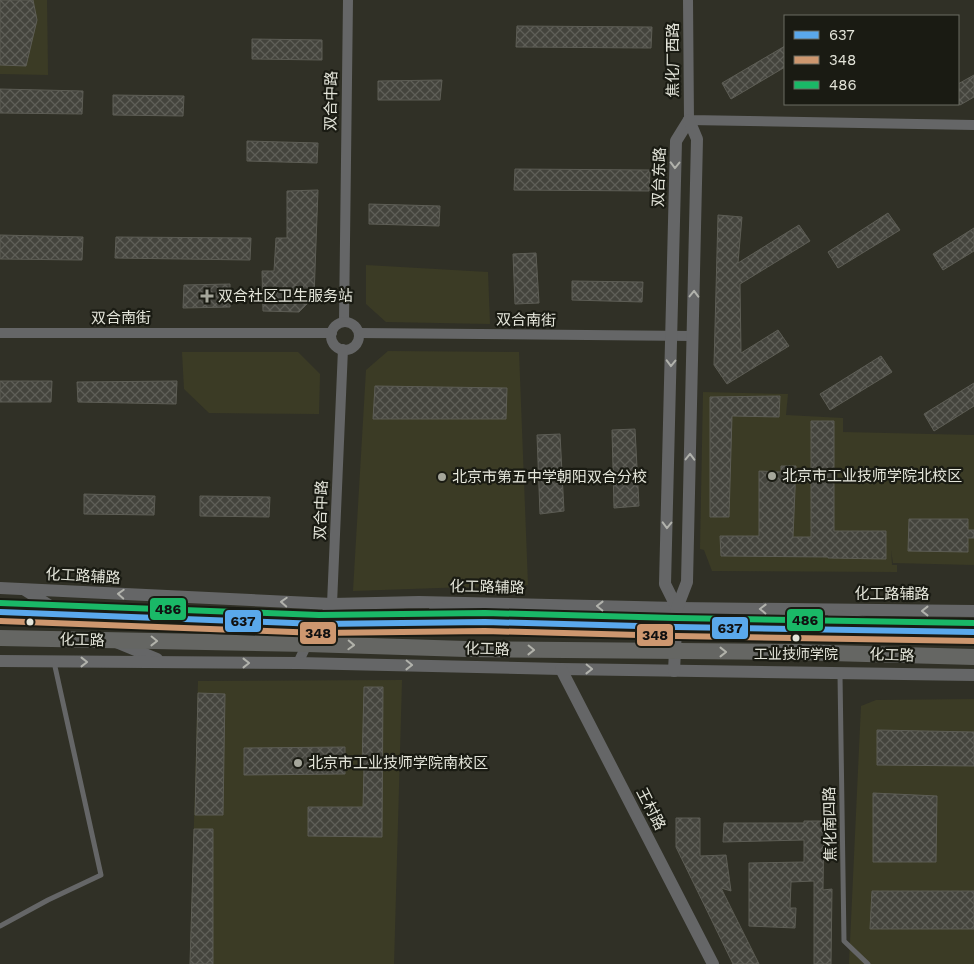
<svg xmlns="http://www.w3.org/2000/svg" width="974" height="964" viewBox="0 0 974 964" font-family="'Work Sans','Noto Sans SC',sans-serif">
  <defs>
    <pattern id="building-cross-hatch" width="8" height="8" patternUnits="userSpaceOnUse" patternTransform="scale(1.25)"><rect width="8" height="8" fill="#44443d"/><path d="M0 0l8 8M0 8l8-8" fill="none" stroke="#5f5f58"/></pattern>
  </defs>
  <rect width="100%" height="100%" fill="#303026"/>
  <g fill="#3b3b25">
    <path d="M0 0H47L48 75 0 74Z"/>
    <path d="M366 265 488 272 490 324 386 322 366 304Z"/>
    <path d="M388 351 519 352 528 585 353 591 366 370Z"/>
    <path d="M182 352H298L320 374 319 414 209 413 184 389Z"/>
    <path d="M703 392 788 394 786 415 843 418V432L974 435V565L893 563 891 550 892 565H897V572L712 571 704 550 700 549Z"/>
    <path d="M402 680 394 964H190L198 681Z"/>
    <path d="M974 699V964H849L861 706 876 700Z"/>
  </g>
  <g fill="url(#building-cross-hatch)" stroke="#5d5d55">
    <path d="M0 0H33L37 20 26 66 0 65Z"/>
    <path d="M517 26 652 27 651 48 516 47Z"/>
    <path d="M252 39 322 40V60L252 59Z"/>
    <path d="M785 46V67L731 99 722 83Z"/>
    <path d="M974 75V97L960 105 958 101V84Z"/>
    <path d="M442 80 440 100H378V81Z"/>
    <path d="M0 89 83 91 82 114 0 113Z"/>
    <path d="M113 95 184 96 183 116 113 115Z"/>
    <path d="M247 141 318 143 317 163 247 161Z"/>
    <path d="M515 169 650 170 649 191 514 190Z"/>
    <path d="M318 190 314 297 299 312 263 311 262 271H274L276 238H287V191Z"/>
    <path d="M369 204 440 206 439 226 369 224Z"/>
    <path d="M888 213 900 230 838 268 828 252Z"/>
    <path d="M718 215 742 217 738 263 799 225 810 241 740 284 741 353 778 330 789 346 727 384 714 365Z"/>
    <path d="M974 228V251L943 270 933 254Z"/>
    <path d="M0 235 83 237 82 260 0 259Z"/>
    <path d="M116 237 251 238 250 260 115 258Z"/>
    <path d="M536 253 539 303 515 304 513 254Z"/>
    <path d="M572 281 643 282 642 302 572 300Z"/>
    <path d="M230 284V307L183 308 184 285Z"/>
    <path d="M881 356 892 372 830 410 820 394Z"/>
    <path d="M0 381H52L51 402H0Z"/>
    <path d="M177 381 176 404 78 402 77 382Z"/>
    <path d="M974 383V406L934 431 924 414Z"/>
    <path d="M375 386 507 388 506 419H373Z"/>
    <path d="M780 396 779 417 732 416 729 517H710V397Z"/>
    <path d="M811 421H834V531H886V559L828 558V557L721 556 720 536H759V471L781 472V466H796L793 537H811Z"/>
    <path d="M635 429 639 506 614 508 612 430Z"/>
    <path d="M560 434 564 511 540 514 537 435Z"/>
    <path d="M84 494 155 496 154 515 84 514Z"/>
    <path d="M200 496 270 497 269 517 200 516Z"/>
    <path d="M909 519H968V530H974V538H968V552L908 551Z"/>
    <path d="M364 687H383L382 837 308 836V807H363L364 767H362Z"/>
    <path d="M198 693 225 694 223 815H195Z"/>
    <path d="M877 730 974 732V766L877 765Z"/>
    <path d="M345 747V774L244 775V748Z"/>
    <path d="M873 793 937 796 936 862H873Z"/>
    <path d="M676 818H700V856L726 855 731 891 721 888 759 964H733L676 847Z"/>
    <path d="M804 821H824L823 890 832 889 831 964H814V881L791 882 790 908H796L795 928 749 926V863L804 862V840L723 842 724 823H804Z"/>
    <path d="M194 829H213V964H190Z"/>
    <path d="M872 891H974V929H870Z"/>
  </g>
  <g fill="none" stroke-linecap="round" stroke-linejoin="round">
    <g stroke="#656667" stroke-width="5">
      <path d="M840 675 844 941 868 964"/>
      <path d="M0 926 48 900 101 875 54 662"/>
    </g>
    <g stroke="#656667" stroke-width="10">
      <path d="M688 0 689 120 974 125"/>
      <path d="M344 322 348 0"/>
      <circle cx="345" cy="336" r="14"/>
      <path d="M0 333H332"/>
      <path d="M359 333 693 336"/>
      <path d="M298 663 307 644 332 604 343 349"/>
    </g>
    <g stroke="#656667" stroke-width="12">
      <path d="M0 588 332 604 419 602 677 608 974 611"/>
      <path d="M25 590 63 614"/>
      <path d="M435 607 473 619"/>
      <path d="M677 608 665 584 676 141 689 120"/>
      <path d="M834 615 878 626"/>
      <path d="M116 642 157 659"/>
      <path d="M0 661 298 663 561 669 974 675"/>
      <path d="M561 669 713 964"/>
      <path d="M674 671 677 608 687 582 697 139 689 120"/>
    </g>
    <g stroke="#656663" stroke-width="16">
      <path d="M0 612 319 624 485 622 676 627 974 632"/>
      <path d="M0 638 307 644 466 649 794 652 974 657"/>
    </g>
    <defs>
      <path id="bus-1" d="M0 612 319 624 485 622 676 627 974 632"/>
      <path id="bus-2" d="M0 621 319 633 485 631 676 636 974 641"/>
      <path id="bus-3" d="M0 603 319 615 485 613 676 618 974 623"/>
    </defs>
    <use href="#bus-1" stroke="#1a1b13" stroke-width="10"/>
    <use href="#bus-2" stroke="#1a1b13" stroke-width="10"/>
    <use href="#bus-3" stroke="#1a1b13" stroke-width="10"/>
    <use href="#bus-1" stroke="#5aa8eb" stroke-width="6"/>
    <use href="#bus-2" stroke="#cd976f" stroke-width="6"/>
    <use href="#bus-3" stroke="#1ab867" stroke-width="6"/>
  </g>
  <defs><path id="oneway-chevron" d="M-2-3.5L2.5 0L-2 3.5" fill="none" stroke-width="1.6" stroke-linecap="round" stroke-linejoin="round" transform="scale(1.25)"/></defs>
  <g stroke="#b1b2ac">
    <use href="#oneway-chevron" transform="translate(675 165) rotate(91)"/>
    <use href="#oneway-chevron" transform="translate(694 294) rotate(-89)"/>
    <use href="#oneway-chevron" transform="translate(671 363) rotate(91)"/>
    <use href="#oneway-chevron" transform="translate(690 457) rotate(-89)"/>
    <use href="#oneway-chevron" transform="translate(667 525) rotate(91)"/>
    <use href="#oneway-chevron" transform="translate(121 594) rotate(-177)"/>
    <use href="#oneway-chevron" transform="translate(284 602) rotate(-177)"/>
    <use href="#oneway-chevron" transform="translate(600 606) rotate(-179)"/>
    <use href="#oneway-chevron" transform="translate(763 609) rotate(-179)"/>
    <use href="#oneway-chevron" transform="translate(925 611) rotate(-180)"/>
    <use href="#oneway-chevron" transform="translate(84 662)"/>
    <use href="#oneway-chevron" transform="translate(246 663)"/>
    <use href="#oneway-chevron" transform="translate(409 665) rotate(1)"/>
    <use href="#oneway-chevron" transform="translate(589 669) rotate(1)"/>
  </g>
  <g stroke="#b1b2aa">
    <use href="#oneway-chevron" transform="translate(154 641) rotate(1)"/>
    <use href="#oneway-chevron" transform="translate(351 645) rotate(2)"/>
    <use href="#oneway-chevron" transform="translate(531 650) rotate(1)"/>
    <use href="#oneway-chevron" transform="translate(723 652)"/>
  </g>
  <g fill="#a5a69b" stroke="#1a1b13" stroke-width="2">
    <path d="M204.5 288.5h5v5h5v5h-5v5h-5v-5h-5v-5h5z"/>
    <circle cx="772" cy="476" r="5"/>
    <circle cx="442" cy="477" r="5"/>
    <circle cx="298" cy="763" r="5"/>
  </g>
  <g fill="#e4e5da" stroke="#1a1b13" stroke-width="2">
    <circle cx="30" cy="622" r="4.5"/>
    <circle cx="796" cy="638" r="4.5"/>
  </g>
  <g text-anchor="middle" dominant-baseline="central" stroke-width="4.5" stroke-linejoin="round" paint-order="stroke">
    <g font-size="14" fill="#e4e5da" stroke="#1a1b13">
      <text x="796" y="654">工业技师学院</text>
    </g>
    <g font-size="15" fill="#e4e5da" stroke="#1a1b13">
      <text transform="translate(673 60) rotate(-90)">焦化厂西路</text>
      <text transform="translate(331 101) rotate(-89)">双合中路</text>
      <text transform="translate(659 177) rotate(-88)">双台东路</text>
      <text x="121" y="318">双合南街</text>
      <text transform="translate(526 320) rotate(1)">双合南街</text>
      <text transform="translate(321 510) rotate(-88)">双合中路</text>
      <text transform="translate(83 576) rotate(3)">化工路辅路</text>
      <text transform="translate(487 587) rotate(1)">化工路辅路</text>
      <text x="892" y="594">化工路辅路</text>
      <text transform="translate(82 640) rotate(1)">化工路</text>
      <text transform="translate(487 649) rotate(1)">化工路</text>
      <text transform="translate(892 655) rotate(2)">化工路</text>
      <text transform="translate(651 809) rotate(63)">王村路</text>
      <text transform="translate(830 824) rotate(-91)">焦化南四路</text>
    </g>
    <g font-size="15" fill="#e4e5da" stroke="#1a1b13" text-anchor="start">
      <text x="218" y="296">双合社区卫生服务站</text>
      <text x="782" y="476">北京市工业技师学院北校区</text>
      <text x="452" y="477">北京市第五中学朝阳双合分校</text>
      <text x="308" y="763">北京市工业技师学院南校区</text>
    </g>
  </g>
  <g stroke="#1a1b13" stroke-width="2">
    <rect x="149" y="597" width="38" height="24" rx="5" fill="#1ab867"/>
    <rect x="786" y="608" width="38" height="24" rx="5" fill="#1ab867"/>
    <rect x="224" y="609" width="38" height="24" rx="5" fill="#5aa8eb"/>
    <rect x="711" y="616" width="38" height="24" rx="5" fill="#5aa8eb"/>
    <rect x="299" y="621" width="38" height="24" rx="5" fill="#cd976f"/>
    <rect x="636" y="623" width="38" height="24" rx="5" fill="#cd976f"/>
  </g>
  <g font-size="14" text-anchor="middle" font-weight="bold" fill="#111">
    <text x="168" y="614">486</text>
    <text x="805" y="625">486</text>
    <text x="243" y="626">637</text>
    <text x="730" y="633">637</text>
    <text x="318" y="638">348</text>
    <text x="655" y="640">348</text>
  </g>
  <rect x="784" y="15" width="175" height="90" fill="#1a1b13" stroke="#6b6c63"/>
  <rect x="794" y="31" width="25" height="8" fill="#5aa8eb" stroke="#6b6c63"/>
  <text x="829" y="40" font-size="15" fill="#e4e5da">637</text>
  <rect x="794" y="56" width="25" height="8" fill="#cd976f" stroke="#6b6c63"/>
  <text x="829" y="65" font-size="15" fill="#e4e5da">348</text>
  <rect x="794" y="81" width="25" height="8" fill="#1ab867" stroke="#6b6c63"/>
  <text x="829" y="90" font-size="15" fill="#e4e5da">486</text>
</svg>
